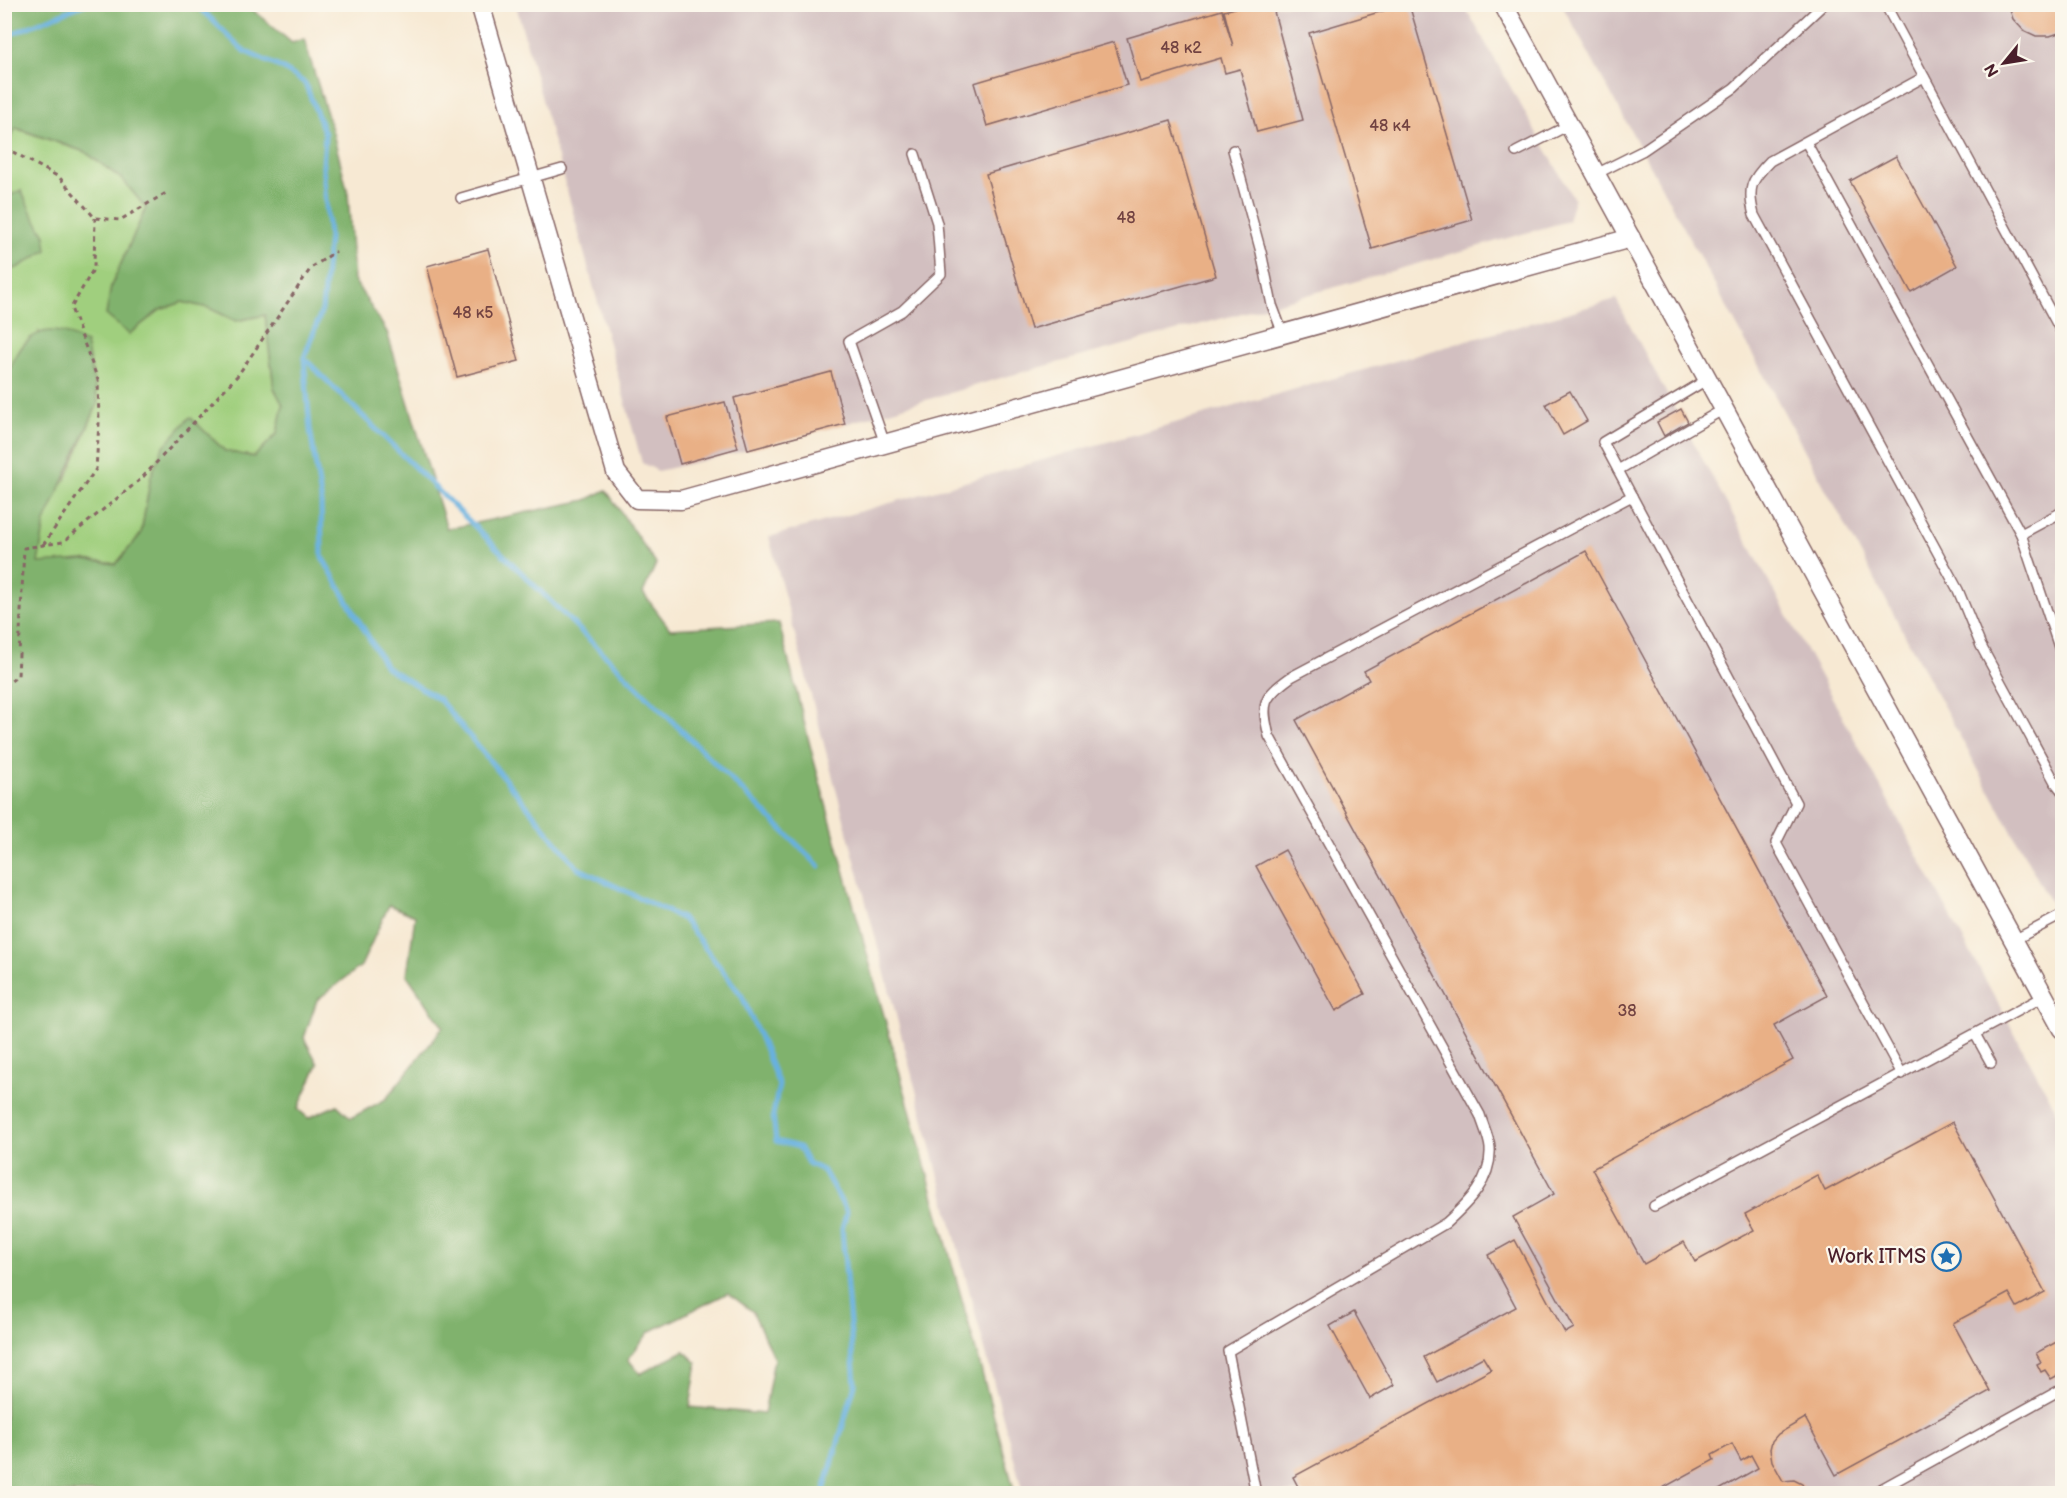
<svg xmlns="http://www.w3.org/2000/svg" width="2067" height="1498" viewBox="0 0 2067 1498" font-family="'Balsamiq Sans',sans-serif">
  <rect width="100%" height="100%" fill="#fbf7ec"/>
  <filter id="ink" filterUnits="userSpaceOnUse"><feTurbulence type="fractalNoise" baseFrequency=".0167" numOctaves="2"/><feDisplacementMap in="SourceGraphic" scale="12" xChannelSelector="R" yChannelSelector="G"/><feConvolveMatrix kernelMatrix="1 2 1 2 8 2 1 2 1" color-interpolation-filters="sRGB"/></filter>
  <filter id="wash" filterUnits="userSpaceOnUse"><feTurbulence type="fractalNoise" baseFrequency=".008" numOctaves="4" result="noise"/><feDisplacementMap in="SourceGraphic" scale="24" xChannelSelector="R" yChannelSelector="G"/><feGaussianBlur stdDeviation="1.35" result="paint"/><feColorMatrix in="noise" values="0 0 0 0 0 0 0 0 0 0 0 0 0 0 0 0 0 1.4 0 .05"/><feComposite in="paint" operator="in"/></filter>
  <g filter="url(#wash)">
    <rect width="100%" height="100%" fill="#f7e9d3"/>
    <g fill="#d2bfc0">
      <path d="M516 5H1464L1574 199 1568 221 1272 305 997 379 845 424 748 450 658 471 642 463Z"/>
      <path d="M1562 5H2062V924L1642 151Z"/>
      <path d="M1616 299 1676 411 1681 409 1688 422 1684 425 2062 1121V1493H1023L769 537Z"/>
    </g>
    <path fill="#a0cf7e" stroke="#757754" stroke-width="1.5" fill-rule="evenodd" d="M15 128 85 152 123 180 146 208 111 286 129 334 160 310 182 302 209 308 236 321 265 315 274 388 283 405 277 434 254 457 225 451 191 418 151 476 141 534 116 564 84 560 5 895 4 147ZM39 332 98 403 66 479Z"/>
    <g fill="#80b26d" stroke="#65684c" stroke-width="1.5" fill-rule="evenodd">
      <path d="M5 4 247 5 292 43 304 39 333 133 348 193 354 280 387 332 447 529 586 500 606 490 656 564 643 593 670 629 779 623 813 757 1015 1493H5V381C15 354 29 323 64 333 71 335 79 340 86 343L98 403 45 522 38 563 84 560 116 564 141 534 151 476 163 447 190 417 225 451 254 457 277 434 283 405 274 388 265 315 236 321 209 308 182 302 160 310 129 334 106 315 111 286 146 208 123 180 85 152 16 128 5 147ZM389 905 415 916 407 975 443 1027 386 1099 351 1118 337 1105 308 1118 298 1109 318 1064 304 1038 317 1000 361 966ZM728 1293 753 1312 774 1359 764 1414 690 1407 697 1363 684 1351 640 1374 628 1359 649 1332Z"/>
      <path d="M21 190 32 214 45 235 47 250 17 268 5 271V193L7 197Z"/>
    </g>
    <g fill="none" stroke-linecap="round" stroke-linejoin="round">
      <g stroke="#68b1df" stroke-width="5">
        <path d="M196 4 244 51 282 68 305 83 325 134 323 168 329 237 322 310 304 358 310 429 321 498 322 557 386 667 439 699 578 868 683 919 742 996 768 1057 779 1085 773 1115 776 1141 799 1147 808 1163 824 1171 847 1212 842 1229 855 1384 823 1494"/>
        <path d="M4 37 85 4"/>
        <path d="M304 358 819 866"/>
      </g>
    </g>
    <g id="blocks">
      <g fill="#e9b086">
        <path d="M1249 4H1272L1303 120 1257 132 1240 69 1225 73 1221 58 1140 82 1127 38 1222 10 1233 46 1224 11Z"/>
        <path d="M1406 4H1409L1472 220 1372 249 1309 33Z"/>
        <path d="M2008 4H2062V32L2050 36H2036L2023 30 2013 19Z"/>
        <path d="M1114 42 1127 85 987 126 974 83Z"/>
        <path d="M1171 120 1216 276 1031 329 986 174Z"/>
        <path d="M1896 156 1957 266 1911 292 1850 181Z"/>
        <path d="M488 249 519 361 457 377 427 266Z"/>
        <path d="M831 372 845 424 748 450 734 398Z"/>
        <path d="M1570 391 1587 421 1563 435 1546 404Z"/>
        <path d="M725 402 738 448 680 464 667 417Z"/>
        <path d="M1681 409 1688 422 1664 436 1657 422Z"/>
        <path d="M1586 551 1827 996 1774 1025 1793 1060 1592 1169 1644 1264 1684 1242 1695 1262 1754 1230 1745 1214 1817 1175 1825 1191 1953 1122 2045 1292 2017 1307 2009 1293 1953 1323 1990 1391 1836 1475 1805 1418 1778 1434 1772 1441 1770 1449 1772 1461 1783 1481 1794 1480 1802 1484 1807 1494H1712L1758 1468 1751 1455 1741 1461 1732 1444 1712 1455 1714 1460 1652 1494H1302L1293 1477 1491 1370 1483 1357 1437 1382 1424 1357 1516 1307 1488 1255 1515 1240 1565 1333 1574 1328 1513 1217 1554 1194 1296 720 1369 680 1364 671Z"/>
        <path d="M1285 850 1365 994 1336 1011 1256 866Z"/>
        <path d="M1354 1312 1394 1385 1370 1399 1330 1326Z"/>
        <path d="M2062 1339V1373L2051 1379 2045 1370 2041 1372 2037 1364 2041 1362 2036 1353Z"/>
      </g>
    </g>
  </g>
  <g filter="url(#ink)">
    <use href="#blocks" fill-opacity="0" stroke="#876666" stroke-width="1.5"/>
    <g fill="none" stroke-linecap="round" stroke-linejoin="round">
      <defs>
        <g id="lane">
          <path d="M1885 4 2062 333"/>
          <path d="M1924 77 1770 161C1751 180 1747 188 1754 215L1958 590 1981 646 2055 782 2062 791"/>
          <path d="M1806 142 2021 534 2062 656"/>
          <path d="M1233 150 1261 252 1272 305 1283 334"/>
          <path d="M1516 152 1569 125"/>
          <path d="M1596 174 1642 151 1734 88 1824 4"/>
          <path d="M461 198 562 169"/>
          <path d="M1708 379 1603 442 1796 803 1776 843 1902 1074"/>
          <path d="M885 444 849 341 902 311 941 274 937 223 915 154"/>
          <path d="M1618 470 1724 409"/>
          <path d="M2021 534 2062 512"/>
          <path d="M2014 940 2062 915"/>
          <path d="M1975 1034 1991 1063"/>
          <path d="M1654 1206 2045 996"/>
          <path d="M1256 1494 1228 1351 1446 1223C1468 1203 1492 1180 1490 1148 1489 1137 1483 1125 1480 1115L1269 736C1261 703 1263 697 1291 677L1632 496"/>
          <path d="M1872 1494 2062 1389"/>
        </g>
        <g id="street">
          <path d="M480 4 616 472 637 499 681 500 1631 238"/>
          <path d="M1503 4 2062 1029"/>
        </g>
      </defs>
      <use href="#lane" stroke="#876666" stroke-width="12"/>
      <use href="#street" stroke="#876666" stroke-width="21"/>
      <g stroke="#876666" stroke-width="3" stroke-dasharray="4.5 4.5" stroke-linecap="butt">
        <path d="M4 151 13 152 59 177 95 218 120 220 166 193"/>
        <path d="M43 545 96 469 99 423 98 380 71 308 94 268 95 218"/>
        <path d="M4 686 18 676 24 548 63 542 141 479 238 375 311 268 336 251"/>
      </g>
      <use href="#lane" stroke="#fff" stroke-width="9"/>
      <use href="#street" stroke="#fff" stroke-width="18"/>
    </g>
  </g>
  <defs>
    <symbol id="sight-ring" viewBox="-11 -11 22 22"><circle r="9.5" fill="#fbf7ec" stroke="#1f6fb2" stroke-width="1.5"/><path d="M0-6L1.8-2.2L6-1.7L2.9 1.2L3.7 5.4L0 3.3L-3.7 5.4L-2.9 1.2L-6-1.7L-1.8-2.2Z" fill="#1f6fb2"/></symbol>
  </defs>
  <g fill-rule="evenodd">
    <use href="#sight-ring" x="1930" y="1240" width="33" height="33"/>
  </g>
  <g text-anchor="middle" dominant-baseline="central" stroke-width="4.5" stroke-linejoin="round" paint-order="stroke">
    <g font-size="16" fill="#724342">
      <text x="1181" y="48">48 к2</text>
      <text x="1390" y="126">48 к4</text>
      <text x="1126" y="218">48</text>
      <text x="473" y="313">48 к5</text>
      <text x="1627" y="1011">38</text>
    </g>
    <g font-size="20" fill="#4a1f2b" stroke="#fbf7ec" text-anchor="end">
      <text x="1926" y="1257">Work ITMS</text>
    </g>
  </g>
  <rect width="2067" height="1498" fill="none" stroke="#fbf7ec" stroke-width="24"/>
  <g transform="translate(2004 63) rotate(240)" stroke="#fbf7ec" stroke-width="4.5" paint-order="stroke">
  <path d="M0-4.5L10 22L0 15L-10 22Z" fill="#4a1f2b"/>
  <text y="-9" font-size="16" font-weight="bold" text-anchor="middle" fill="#4a1f2b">N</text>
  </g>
</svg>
